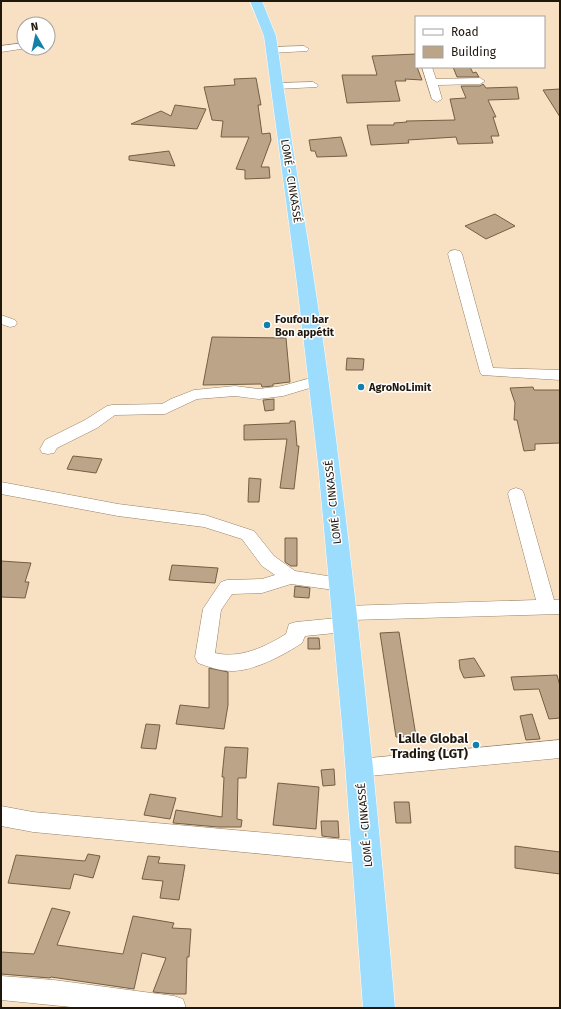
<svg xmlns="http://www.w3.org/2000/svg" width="561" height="1009" viewBox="0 0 561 1009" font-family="'Fira Sans',sans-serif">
  <rect width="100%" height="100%" fill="#f8e0c2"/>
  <g fill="#bba488" stroke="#745f44">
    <path d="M416 54V67H417L422 80 405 79 406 81H395L400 101 347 103 342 75H377L372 56Z"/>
    <path d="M453 67H470L473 73 476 72 479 77H457Z"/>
    <path d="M256 78 261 105H258L262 134 270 133 271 140 261 167H269L270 178 245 179V170L236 169 249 137H221L223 121 212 120 204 87 235 85 234 79Z"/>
    <path d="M483 84 486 88 517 87 519 99 488 100 496 117H493L499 136H491L493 143 458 144 456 137 408 140 409 143 371 145 367 125H394V123L407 122 406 121 455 120 450 99 466 98 461 86H480Z"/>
    <path d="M560 89V117L543 90Z"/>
    <path d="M175 105 206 109 197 129 131 124 161 111 171 116Z"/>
    <path d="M341 137 347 156 317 157 315 151H311L309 140Z"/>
    <path d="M169 151 175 166 129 160V156Z"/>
    <path d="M495 214 515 226 486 239 465 226Z"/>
    <path d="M212 337 286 338 290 382 273 384V386L262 387 261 384 203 385Z"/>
    <path d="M347 358 364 359 363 370H346Z"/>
    <path d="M533 387 534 390H560V443L535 444V450L524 451 517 420H514L515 403 510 388Z"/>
    <path d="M274 399V410L265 411 263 400Z"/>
    <path d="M290 421H295L297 446H299L294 489 280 488 287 439 244 440V425L290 423Z"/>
    <path d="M73 456 102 459 96 473 67 469Z"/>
    <path d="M249 478 261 479 259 502H248Z"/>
    <path d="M285 538H297V566H291L285 562Z"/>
    <path d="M1 561 31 563 25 582H29L25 598 1 597Z"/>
    <path d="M172 565 218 568 215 583 169 580Z"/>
    <path d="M295 586 310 588 309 598 294 597Z"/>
    <path d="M399 632 416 736 396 737 380 633Z"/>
    <path d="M308 638H319L320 649H308Z"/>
    <path d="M474 658 485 676 464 678 460 669 459 660Z"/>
    <path d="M209 668 228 672V705L224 729 176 724 180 705 209 708Z"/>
    <path d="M557 675 560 686V718L549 719 539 689 514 690 511 677Z"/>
    <path d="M532 714 540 739 526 740 520 716Z"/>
    <path d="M146 724 160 725 156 749 141 748Z"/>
    <path d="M225 747 248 748 246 778H238L237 819 242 820 241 827H218L173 823 176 810 222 817 224 777H222Z"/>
    <path d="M334 769 335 785 323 786 321 770Z"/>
    <path d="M278 783 319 787 316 829 273 825Z"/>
    <path d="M150 794 176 798 170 819 144 815Z"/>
    <path d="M394 802H409L411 823H396Z"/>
    <path d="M321 821H338L339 838 322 836Z"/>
    <path d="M515 846 560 852V874L515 868Z"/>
    <path d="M88 854 100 856 93 878 74 874 70 889 8 883 16 855 85 861Z"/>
    <path d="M148 856 160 857 158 863 185 865 179 900 160 898 163 881 142 879Z"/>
    <path d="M52 908 70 912 57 945 123 954 133 916 174 923 172 928 191 929 189 957H187L186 994H173L153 992 166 958 142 953 134 989 51 977 50 978 1 974V952L34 954Z"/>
  </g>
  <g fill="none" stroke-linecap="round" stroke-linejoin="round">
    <defs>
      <g id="minor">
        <path d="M24 43V48H27L1 52V46Z"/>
        <path d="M304 46 309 49 307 51 271 53 266 50 271 47Z"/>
        <path d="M422 67H432L436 79 480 78 485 81 480 84 438 85 442 99 437 102 432 99Z"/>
        <path d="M313 82 318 85 317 87 277 89 272 86 277 83Z"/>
        <path d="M455 250 460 251 462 254 493 368 560 370V380L482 375 480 372 448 254 450 251Z"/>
        <path d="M1 315 15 320 17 323 15 326 10 327 1 324Z"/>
        <path d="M318 376 323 378 326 381 323 384 283 396 259 399 235 396 197 399 165 414 115 415 97 428 57 448 54 453 48 454 42 453 40 449 45 440 85 420 107 406 112 405 162 404 171 399 194 390 235 386 259 389 282 386Z"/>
        <path d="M1 482 118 504 205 515 254 531 274 556 295 571 347 579 350 584 347 589 341 591 291 584 262 593 232 594 221 610 215 653C240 659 265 647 286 634L289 624 296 622 337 618 335 613 337 608 344 606 536 600 508 494 510 490 516 488 522 490 524 494 554 600H560V614L352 620 354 625 352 630 345 632 305 636 302 643C284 655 254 671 232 671 220 671 209 667 198 663L195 657 203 609 221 582 227 580 262 579 275 575 262 566 242 539 204 527 118 516 1 494Z"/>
        <path d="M560 740V758L359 777 352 775 348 768 352 761 359 759Z"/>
        <path d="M1 806 33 812 368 842 376 846 379 853 376 860 368 864 33 832 1 826Z"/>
        <path d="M1 976 54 980 174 996 183 999 186 1008H81L1 1000Z"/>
      </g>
      <path id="highway" d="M250 1H262L276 36C292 150 313 263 328 377 356 587 377 797 395 1008H363L343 736 318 464 297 284 264 36Z"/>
    </defs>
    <use href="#minor" stroke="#978065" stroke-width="1"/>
    <use href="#highway" stroke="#fff" stroke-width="1"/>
    <use href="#minor" fill="#fff" fill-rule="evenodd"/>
    <use href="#highway" fill="#9cddfd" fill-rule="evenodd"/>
  </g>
  <g fill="#1281a9" stroke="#fff" stroke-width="1.5">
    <circle cx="267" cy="325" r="4"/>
    <circle cx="361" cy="387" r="4"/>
    <circle cx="476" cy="745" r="4"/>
  </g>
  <g text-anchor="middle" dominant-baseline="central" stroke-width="3" stroke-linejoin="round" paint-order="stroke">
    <g font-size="11" fill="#20170d" stroke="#fff">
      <text transform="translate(291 181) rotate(81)">LOMÉ - CINKASSÉ</text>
      <text transform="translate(333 502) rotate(-96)">LOMÉ - CINKASSÉ</text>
      <text transform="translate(365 825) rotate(-95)">LOMÉ - CINKASSÉ</text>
    </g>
    <g font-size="11" font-weight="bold" fill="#20170d" stroke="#fff" text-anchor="start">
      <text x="275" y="319">Foufou bar<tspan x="275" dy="13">Bon appétit</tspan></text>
      <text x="369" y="387">AgroNoLimit</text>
    </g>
    <g font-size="13" font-weight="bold" fill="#20170d" stroke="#fff" text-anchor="end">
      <text x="468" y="738">Lalle Global<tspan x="468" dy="15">Trading (LGT)</tspan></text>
    </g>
  </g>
  <rect width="561" height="1009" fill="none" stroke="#20170d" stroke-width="4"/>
  <rect x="415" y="16" width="130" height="52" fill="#ffffff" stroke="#a6a29e"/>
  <rect x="423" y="29" width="20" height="6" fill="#ffffff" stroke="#a6a29e"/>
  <text x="451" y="36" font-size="12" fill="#20170d">Road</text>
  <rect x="423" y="46" width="20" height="12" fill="#bba488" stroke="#a6a29e"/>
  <text x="451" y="56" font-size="12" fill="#20170d">Building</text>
  <g transform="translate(36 36) rotate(351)"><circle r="19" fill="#ffffff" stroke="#a6a29e"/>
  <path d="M0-3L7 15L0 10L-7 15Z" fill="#1281a9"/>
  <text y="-6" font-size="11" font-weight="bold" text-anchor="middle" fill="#20170d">N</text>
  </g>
</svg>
